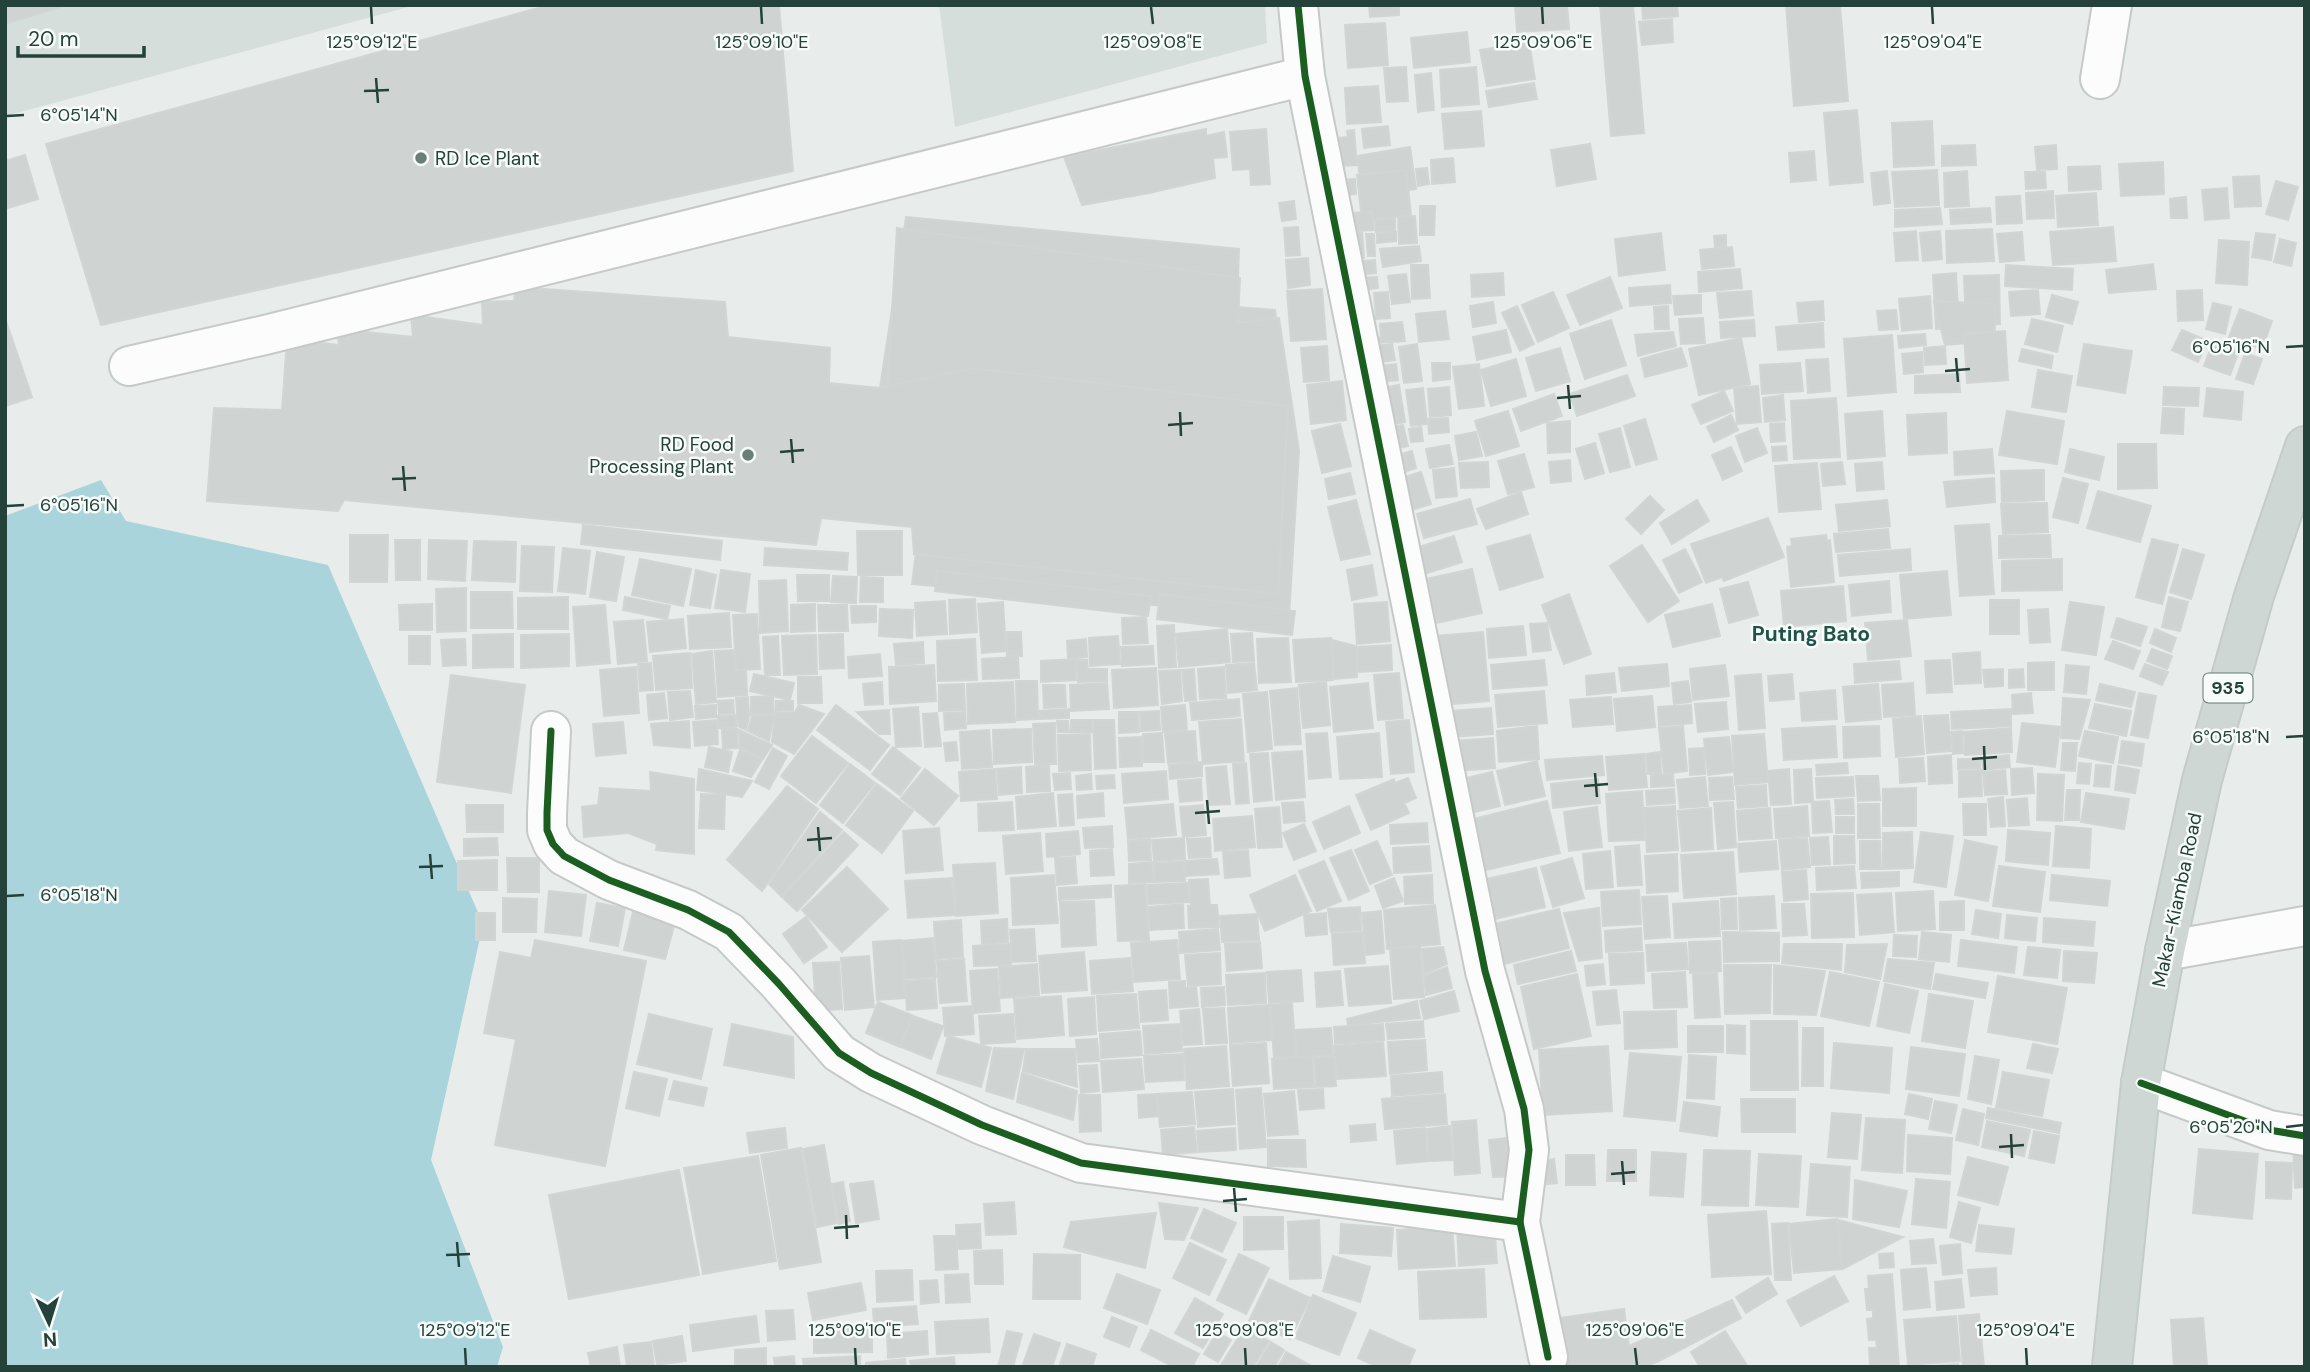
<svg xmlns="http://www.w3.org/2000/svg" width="2310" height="1372" viewBox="0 0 2310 1372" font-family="'DM Sans',sans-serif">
  <rect width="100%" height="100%" fill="#e8edeb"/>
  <g fill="#d6dedb">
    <path d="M5 5H416L6 116Z"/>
    <path d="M939 5H1265L1267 43 955 127Z"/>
  </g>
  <path fill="#a9d4db" d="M101 480 126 521 328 565 483 924 431 1160 503 1347 497 1367H5V516Z"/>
  <g fill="#cfd4d2" stroke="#d1d6d4" stroke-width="2">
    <path d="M5 5H67L5 24Z"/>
    <path d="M549 5H779L793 171 101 325 46 144Z"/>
    <path d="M1361 5H1399V15L1370 17 1369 5Z"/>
    <path d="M1515 5H1567L1569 29 1517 32Z"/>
    <path d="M1600 5H1633L1644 133 1611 136Z"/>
    <path d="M1642 5H1677L1678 16 1643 19Z"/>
    <path d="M1786 5H1840L1848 101 1794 106Z"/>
    <path d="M1672 19 1673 42 1642 45 1639 22Z"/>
    <path d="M1385 23 1388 65 1348 68 1345 25Z"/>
    <path d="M1467 32 1470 62 1414 68 1411 38Z"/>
    <path d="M1529 42 1535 79 1487 86 1480 50Z"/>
    <path d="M1406 67 1408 101 1387 102 1384 68Z"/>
    <path d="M1476 67 1479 104 1442 107 1440 70Z"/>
    <path d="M1431 73 1434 110 1418 112 1415 75Z"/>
    <path d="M1534 83 1537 99 1489 107 1486 91Z"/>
    <path d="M1378 86 1381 122 1347 124 1345 88Z"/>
    <path d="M1857 110 1863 182 1830 185 1824 113Z"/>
    <path d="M1481 111 1484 146 1445 149 1442 114Z"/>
    <path d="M1932 121 1934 165 1894 167 1892 123Z"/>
    <path d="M1388 126 1390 145 1364 148 1362 129Z"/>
    <path d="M1206 129V136L1224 132 1227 157 1213 158 1215 178 1149 193 1082 205 1064 157Z"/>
    <path d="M1266 129 1270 184 1251 185 1250 169 1233 170 1230 132Z"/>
    <path d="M1354 130 1357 165 1341 166 1338 138 1348 137 1347 131Z"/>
    <path d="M1590 144 1596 179 1557 186 1551 150Z"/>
    <path d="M1975 145 1976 165 1942 166V146Z"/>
    <path d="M2056 145 2057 169 2037 170 2035 147Z"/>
    <path d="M1410 147 1416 189 1363 197 1357 156Z"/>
    <path d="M1814 151 1816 180 1791 182 1789 153Z"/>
    <path d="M25 155 38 199 5 209V161Z"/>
    <path d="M1453 158 1455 182 1432 184 1431 160Z"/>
    <path d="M2163 162 2164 194 2121 196 2119 164Z"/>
    <path d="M2100 166 2101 189 2069 191 2068 167Z"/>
    <path d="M1427 168 1429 184 1418 186 1416 169Z"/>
    <path d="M1406 170 1411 215 1362 221 1357 175Z"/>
    <path d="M1937 170 1939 205 1895 207 1892 172Z"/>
    <path d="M1887 171 1890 203 1874 205 1871 173Z"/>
    <path d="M1967 171 1969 206 1945 207 1944 173Z"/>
    <path d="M2025 172H2045L2046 188 2026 189Z"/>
    <path d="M2259 176 2261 206 2235 207 2233 177Z"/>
    <path d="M1355 179 1356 194 1342 195 1340 180Z"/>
    <path d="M2276 181 2298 187 2288 220 2266 214Z"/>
    <path d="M2227 188 2229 218 2205 220 2202 190Z"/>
    <path d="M2053 191 2054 218 2027 219 2026 193Z"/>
    <path d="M2096 193 2098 225 2058 227 2056 196Z"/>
    <path d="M2020 196 2022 223 1997 224 1996 197Z"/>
    <path d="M2186 197 2187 218H2171L2170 199Z"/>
    <path d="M1294 201 1296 219 1282 221 1279 203Z"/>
    <path d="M1420 206H1435L1434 235H1420Z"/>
    <path d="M1940 208 1942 224 1895 227V210Z"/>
    <path d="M1990 208 1991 222 1951 224 1950 210Z"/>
    <path d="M1372 212 1374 230 1352 231 1351 213Z"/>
    <path d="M1415 216 1417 243 1399 244 1398 217Z"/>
    <path d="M906 217 1239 249 1237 307 1275 310 1288 406 973 368 880 388Z"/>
    <path d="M1395 218V231L1376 232 1375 220Z"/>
    <path d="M1298 227 1300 255 1286 256 1284 228Z"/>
    <path d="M2113 227 2116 261 2053 265 2050 232Z"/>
    <path d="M897 228 1240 278 1238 323 1279 318 1299 451 1289 617 912 584 929 448 884 446Z"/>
    <path d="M1992 229 1994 261 1947 263 1946 231Z"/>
    <path d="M1362 231 1364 258 1351 259 1349 233Z"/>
    <path d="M1916 231 1918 260 1896 261 1894 233Z"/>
    <path d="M1940 231 1942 259 1923 261 1920 233Z"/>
    <path d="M1396 232V241L1377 243V234Z"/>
    <path d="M2022 232 2024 260 2000 262 1997 234Z"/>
    <path d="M1661 233 1665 270 1619 276 1615 239Z"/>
    <path d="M2256 233 2275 235 2271 260 2252 257Z"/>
    <path d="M1366 234H1374L1375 256H1368Z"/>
    <path d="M1726 235V246L1715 247 1714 236Z"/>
    <path d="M2280 239 2296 243 2291 266 2274 262Z"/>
    <path d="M2219 240 2249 242 2247 285 2216 283Z"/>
    <path d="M1419 246 1421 261 1383 267 1380 249Z"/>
    <path d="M1732 247 1734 266 1702 269 1700 250Z"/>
    <path d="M1308 258 1310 285 1288 288 1286 260Z"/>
    <path d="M1375 260 1376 273 1352 275 1351 262Z"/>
    <path d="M2153 264 2156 289 2109 293 2106 270Z"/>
    <path d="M1411 265H1428L1430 298 1412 299Z"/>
    <path d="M2006 265 2073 269 2072 290 2005 286Z"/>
    <path d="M1740 269 1742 288 1699 292 1698 272Z"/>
    <path d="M1503 273 1504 295 1472 297 1471 275Z"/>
    <path d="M1956 273 1959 328 1936 329 1933 275Z"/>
    <path d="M1406 274 1410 302 1392 304 1388 276Z"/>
    <path d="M1999 275 2000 324 1966 325 1964 276Z"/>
    <path d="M1377 277 1378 288 1356 291 1355 278Z"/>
    <path d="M1610 277 1622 308 1580 325 1567 295Z"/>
    <path d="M1670 285 1671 303 1630 306 1629 288Z"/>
    <path d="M516 287 725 302 728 337 830 348 829 383 880 388 973 368 1288 406 1278 594 914 554 912 527 821 518 816 545 344 500 338 511 207 501 214 408 282 410 287 339 339 345 337 329 413 337 411 315 483 325 482 302 514 301Z"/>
    <path d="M1322 289 1326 339 1291 341 1287 291Z"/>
    <path d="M2038 290 2040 314 2011 316 2009 292Z"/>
    <path d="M2202 290 2203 320 2178 321 2177 291Z"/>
    <path d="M1751 291 1753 315 1720 318 1717 293Z"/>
    <path d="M1388 292 1390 318 1376 319 1374 293Z"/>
    <path d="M1553 292 1569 328 1538 342 1522 305Z"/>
    <path d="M1701 295V313L1675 315 1673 296Z"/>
    <path d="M2052 295 2078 302 2072 324 2046 317Z"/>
    <path d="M1930 296 1932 328 1902 331 1899 299Z"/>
    <path d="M1823 301 1824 320 1799 322 1797 303Z"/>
    <path d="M1934 301 1995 304V341L1945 345Z"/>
    <path d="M1493 302 1496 323 1473 327 1470 306Z"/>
    <path d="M2213 303 2231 307 2225 334 2206 329Z"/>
    <path d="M1517 306 1534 344 1520 351 1502 313Z"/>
    <path d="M1668 306 1669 329H1655L1654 307Z"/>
    <path d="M2240 309 2272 321 2262 349 2229 337Z"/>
    <path d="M1896 310 1898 329 1879 330 1877 311Z"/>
    <path d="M1445 311 1449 339 1419 342 1416 314Z"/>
    <path d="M5 318 32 397 5 406Z"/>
    <path d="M1703 318 1705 343 1681 344 1679 319Z"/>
    <path d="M2032 319 2063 326 2057 352 2025 344Z"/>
    <path d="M1611 320 1626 365 1585 379 1570 334Z"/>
    <path d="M1754 320 1755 336 1721 338 1720 322Z"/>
    <path d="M1402 322 1405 341 1376 343V338L1381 337 1380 324Z"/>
    <path d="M1823 323 1824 347 1778 350 1776 327Z"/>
    <path d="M1506 330 1511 352 1477 360 1473 337Z"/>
    <path d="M2182 330 2208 341 2198 362 2172 350Z"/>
    <path d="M2005 331 2008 380 1967 383 1964 334Z"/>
    <path d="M1673 332 1676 346 1638 356 1635 335Z"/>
    <path d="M1925 334 1926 345 1899 348 1898 336Z"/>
    <path d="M1892 335 1896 392 1848 396 1844 339Z"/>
    <path d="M1741 338 1750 384 1699 395 1689 349Z"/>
    <path d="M2213 342 2239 351 2230 375 2204 366Z"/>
    <path d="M1392 344 1395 360 1376 363 1373 346Z"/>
    <path d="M1417 344 1422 381 1404 383 1399 347Z"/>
    <path d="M2084 344 2132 351 2125 393 2077 385Z"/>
    <path d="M1327 346 1329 380 1304 382 1301 348Z"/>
    <path d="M1945 346 1946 364 1925 365 1924 348Z"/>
    <path d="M1560 348 1570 381 1536 391 1526 358Z"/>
    <path d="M1681 348 1687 366 1645 377 1641 359Z"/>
    <path d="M2022 349 2053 356 2051 368 2019 361Z"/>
    <path d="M1922 352 1923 372 1904 374 1902 354Z"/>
    <path d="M2245 353 2262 359 2253 384 2236 379Z"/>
    <path d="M1516 359 1526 396 1491 406 1481 370Z"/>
    <path d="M1828 359 1830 391 1808 393 1806 360Z"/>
    <path d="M1432 363H1450V379L1433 381Z"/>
    <path d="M1800 363 1803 391 1762 394 1760 365Z"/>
    <path d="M1396 364 1398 380 1380 382 1378 366Z"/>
    <path d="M1479 364 1484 406 1459 409 1453 367Z"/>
    <path d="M2038 370 2072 376 2066 412 2032 407Z"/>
    <path d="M1959 374 1960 392 1915 393V376Z"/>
    <path d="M1627 375 1635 396 1577 416 1570 394Z"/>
    <path d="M1342 381 1346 420 1311 424 1307 385Z"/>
    <path d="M1399 385 1405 422 1384 426 1376 389Z"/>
    <path d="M1758 386 1761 422 1737 424 1734 388Z"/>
    <path d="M1449 387 1451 415 1430 417 1428 389Z"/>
    <path d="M2164 387 2199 388 2198 406 2163 405Z"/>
    <path d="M1423 388 1427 424 1411 426 1406 390Z"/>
    <path d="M2207 388 2243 392 2241 420 2204 416Z"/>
    <path d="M1724 391 1733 411 1701 424 1692 405Z"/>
    <path d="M1554 394 1562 416 1521 431 1513 409Z"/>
    <path d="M1783 395 1785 420 1765 422 1763 398Z"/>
    <path d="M1836 398 1840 457 1794 459 1791 401Z"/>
    <path d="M2163 408 2184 409 2183 434 2161 433Z"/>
    <path d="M1508 411 1519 446 1486 456 1475 421Z"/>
    <path d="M1882 411 1885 456 1848 459 1845 414Z"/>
    <path d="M2007 411 2064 421 2057 464 1999 455Z"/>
    <path d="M1946 413 1947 453 1909 455 1907 415Z"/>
    <path d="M1731 415 1738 430 1714 442 1707 427Z"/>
    <path d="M1448 418 1449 432 1429 434 1428 419Z"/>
    <path d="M1645 419 1657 459 1636 465 1624 426Z"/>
    <path d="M1570 421V452L1548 453 1547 423Z"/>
    <path d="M1784 423 1785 441 1771 442 1770 424Z"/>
    <path d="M1340 424 1351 466 1322 473 1312 431Z"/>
    <path d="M1403 425 1408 446 1389 450 1384 429Z"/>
    <path d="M1421 427 1423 441 1411 442 1409 429Z"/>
    <path d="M1620 428 1630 467 1610 472 1599 434Z"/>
    <path d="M1757 428 1767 453 1745 462 1736 436Z"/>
    <path d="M1476 432 1482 456 1459 460 1455 436Z"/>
    <path d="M1595 443 1604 473 1585 479 1576 449Z"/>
    <path d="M2118 444H2156L2157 488 2118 489Z"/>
    <path d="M1449 445 1453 464 1430 468 1426 449Z"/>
    <path d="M1786 446 1787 460 1773 461 1772 447Z"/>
    <path d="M1731 447 1742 471 1723 480 1712 455Z"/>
    <path d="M1992 449 1994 473 1955 475 1954 452Z"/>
    <path d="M2070 449 2104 457 2099 480 2065 472Z"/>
    <path d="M1412 451 1416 468 1394 475 1390 457Z"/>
    <path d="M1524 454 1534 487 1508 494 1498 461Z"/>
    <path d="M1570 460 1571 481 1551 483 1549 462Z"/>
    <path d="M1488 462 1489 487 1461 488 1459 463Z"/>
    <path d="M1842 462 1845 484 1823 486 1821 464Z"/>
    <path d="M1882 462 1884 489 1857 491 1855 464Z"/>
    <path d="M1817 463 1821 509 1779 512 1775 466Z"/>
    <path d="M1454 468 1457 496 1436 498 1433 470Z"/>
    <path d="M2044 470V500L2002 502 2001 471Z"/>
    <path d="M1421 472 1431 504 1405 512 1395 480Z"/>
    <path d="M1350 473 1355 494 1329 499 1325 479Z"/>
    <path d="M1994 478 1995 502 1947 507 1944 482Z"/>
    <path d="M2063 478 2088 484 2078 523 2053 517Z"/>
    <path d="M2098 491 2151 506 2140 542 2087 528Z"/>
    <path d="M1521 492 1528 514 1486 529 1477 509Z"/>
    <path d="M1650 496 1664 510 1641 534 1626 519Z"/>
    <path d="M1470 499 1477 524 1424 538 1417 514Z"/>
    <path d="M1356 500 1370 554 1341 560 1328 507Z"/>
    <path d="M1697 500 1709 521 1672 544 1660 523Z"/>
    <path d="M1887 500 1890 526 1839 531 1836 505Z"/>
    <path d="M2047 503 2048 532 2003 534 2001 504Z"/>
    <path d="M1768 518 1784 557 1724 581 1722 577 1706 583 1691 544Z"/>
    <path d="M1989 524 1994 594 1960 596 1955 526Z"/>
    <path d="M583 525 722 541 720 560 581 544Z"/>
    <path d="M1888 529 1890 548 1836 552 1834 534Z"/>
    <path d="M857 531H902V575H858Z"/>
    <path d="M350 535H388L387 582H350Z"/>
    <path d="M1530 535 1543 577 1500 590 1487 547Z"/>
    <path d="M1826 535 1827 541 1830 540 1834 582 1791 587 1787 547 1792 546 1791 539Z"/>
    <path d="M2050 535 2051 557 1999 558V536Z"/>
    <path d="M1454 536 1462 562 1424 574 1416 548Z"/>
    <path d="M2152 539 2178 545 2162 604 2136 597Z"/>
    <path d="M395 540H420V580H396Z"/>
    <path d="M429 540 467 541 465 581 428 579Z"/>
    <path d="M474 541 516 542 515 582 472 580Z"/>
    <path d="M1642 545 1679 601 1648 622 1610 566Z"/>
    <path d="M522 546 554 547 552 592 520 591Z"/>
    <path d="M563 548 590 551 585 594 558 591Z"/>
    <path d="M765 548 848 553 847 570 764 565Z"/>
    <path d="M1685 549 1702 582 1679 593 1663 560Z"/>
    <path d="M1910 549 1911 570 1840 576 1838 555Z"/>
    <path d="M2183 549 2204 555 2191 599 2170 592Z"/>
    <path d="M597 552 624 557 616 601 590 597Z"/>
    <path d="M640 559 691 569 683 606 632 595Z"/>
    <path d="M2062 559V590L2002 591V561Z"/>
    <path d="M1372 565 1377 595 1352 600 1347 570Z"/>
    <path d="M1472 569 1482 613 1436 623 1426 579Z"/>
    <path d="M696 570 716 575 710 608 690 605Z"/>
    <path d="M721 570 750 574 745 612 715 608Z"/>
    <path d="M937 571 1151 596 1148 616 935 591Z"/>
    <path d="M1947 571 1951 615 1904 619 1900 575Z"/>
    <path d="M797 575H829V601H798Z"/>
    <path d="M833 576 857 577 856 603 831 602Z"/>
    <path d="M861 577 883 578V602H860Z"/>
    <path d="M786 580 788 631 760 633 759 581Z"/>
    <path d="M1889 581 1891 612 1852 616 1849 585Z"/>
    <path d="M1748 582 1758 615 1729 623 1720 589Z"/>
    <path d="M1843 586 1846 621 1784 627 1781 591Z"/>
    <path d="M466 588V631L437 632 436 589Z"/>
    <path d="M471 592H512L513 628H471Z"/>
    <path d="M1160 594 1295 611 1292 635 1157 619Z"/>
    <path d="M1569 594 1591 654 1564 664 1542 605Z"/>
    <path d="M568 597V629H518V598Z"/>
    <path d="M625 597 670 606 667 619 623 610Z"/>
    <path d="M2169 597 2188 602 2180 631 2162 627Z"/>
    <path d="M975 599 977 632 950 634 949 600Z"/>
    <rect x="1990" y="600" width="29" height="34"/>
    <path d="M945 601 947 634 917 636 915 603Z"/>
    <path d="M1003 602 1006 651 982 653 978 604Z"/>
    <path d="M1387 602 1390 641 1357 644 1354 604Z"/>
    <path d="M2070 602 2104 607 2096 655 2062 650Z"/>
    <path d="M432 604V630H400L399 605Z"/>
    <path d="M815 604V631L791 632V605Z"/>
    <path d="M1712 604 1720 636 1673 647 1665 615Z"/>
    <path d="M605 605 610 663 577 666 573 607Z"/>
    <path d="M818 605H847L848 631H819Z"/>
    <path d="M851 606H876V622L852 623Z"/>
    <path d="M880 609 913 610 912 638 879 636Z"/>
    <path d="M2048 609 2050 642 2030 643 2028 610Z"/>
    <path d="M729 613 731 647 690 649 688 616Z"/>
    <path d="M757 614 760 669 736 670 733 615Z"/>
    <path d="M1146 617 1148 643 1123 644 1122 618Z"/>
    <path d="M2117 618 2147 627 2140 646 2111 637Z"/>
    <path d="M683 619 686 648 650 652 647 622Z"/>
    <path d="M643 620 647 661 618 664 614 622Z"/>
    <path d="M1907 620 1911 656 1868 660 1865 623Z"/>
    <path d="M1547 623 1551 650 1533 652 1530 624Z"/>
    <path d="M1174 625 1176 667 1159 668 1157 626Z"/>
    <path d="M1523 626 1526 655 1489 658 1487 629Z"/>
    <path d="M1227 629 1230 662 1179 667 1176 634Z"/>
    <path d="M2155 629 2176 638 2171 652 2150 643Z"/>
    <path d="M1007 632H1021L1022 656H1007Z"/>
    <path d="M1483 632 1489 701 1441 705 1434 636Z"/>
    <path d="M1252 633 1254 661 1233 662 1231 634Z"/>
    <path d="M513 634V667L473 668V635Z"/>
    <path d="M569 634V666L521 668V635Z"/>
    <path d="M843 634 844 668 820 669 819 635Z"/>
    <path d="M816 635 817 674 784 675 782 636Z"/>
    <rect x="409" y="636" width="21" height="28"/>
    <path d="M778 636 780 675H765L763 637Z"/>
    <path d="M1118 636 1120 664 1090 666 1089 638Z"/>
    <path d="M1288 638 1291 682 1259 683 1257 639Z"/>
    <path d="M1331 638 1333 680 1296 682 1293 640Z"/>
    <path d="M465 639 466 665 443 666 441 640Z"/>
    <path d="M975 639 977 680 938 681 937 641Z"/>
    <path d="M1086 639 1087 657 1068 659 1067 641Z"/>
    <path d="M1332 640 1356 646 1357 677 1334 679Z"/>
    <path d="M2113 641 2140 651 2133 669 2105 659Z"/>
    <path d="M923 642 924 663 896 665 894 644Z"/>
    <path d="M1391 645 1392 670 1358 672 1357 647Z"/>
    <path d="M1153 646 1154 664 1122 666 1121 647Z"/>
    <path d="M2152 649 2172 656 2167 669 2147 661Z"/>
    <path d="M734 650 736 671 746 670 747 695 718 697 715 651Z"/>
    <path d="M712 651 716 702 696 704 692 654Z"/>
    <path d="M1980 652 1981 683 1955 684 1953 654Z"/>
    <path d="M690 653 692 688 656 690 653 656Z"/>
    <path d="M880 654 882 676 849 678 848 657Z"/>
    <path d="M1018 657 1019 678 983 679 982 659Z"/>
    <path d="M1076 659V680L1041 682V661Z"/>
    <path d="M1076 660H1087L1088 669H1107V681L1078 682Z"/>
    <path d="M1544 660 1547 685 1493 689 1491 665Z"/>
    <path d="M1950 660 1952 692 1927 693 1925 661Z"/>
    <path d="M1899 661 1901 679 1855 683 1854 664Z"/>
    <path d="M2054 662V690H2028V663Z"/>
    <path d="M651 663 653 690 640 691 638 664Z"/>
    <path d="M1254 663 1257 690 1228 693 1226 665Z"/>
    <path d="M1667 664 1669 686 1622 691 1619 668Z"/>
    <path d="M2145 664 2168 672 2162 685 2140 676Z"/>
    <path d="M934 665 936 701 890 704 889 667Z"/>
    <path d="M1725 665 1729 696 1693 700 1690 669Z"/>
    <path d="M2066 665 2089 667 2086 694 2064 692Z"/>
    <path d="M636 667 639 713 604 716 600 670Z"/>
    <path d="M1224 667 1226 698 1200 699 1198 669Z"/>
    <path d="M1156 668 1158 705 1114 708 1112 670Z"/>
    <path d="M1194 669 1196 700 1185 701 1182 670Z"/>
    <path d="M2003 669V686L1985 687 1983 670Z"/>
    <path d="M2023 669 2024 687 2009 688V670Z"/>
    <path d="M1180 670 1182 701 1162 704 1159 671Z"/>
    <path d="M1399 673 1403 718 1378 720 1374 675Z"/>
    <path d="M1614 673 1616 692 1587 695 1586 676Z"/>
    <path d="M754 674 794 683 790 700 750 691Z"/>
    <path d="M1761 674 1765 728 1739 730 1735 676Z"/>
    <path d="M1792 674 1794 699 1770 701 1768 676Z"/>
    <path d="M451 675 525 685 511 793 437 782Z"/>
    <path d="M798 677H821L822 703H798Z"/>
    <path d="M1016 681H1037L1038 719 1017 720Z"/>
    <path d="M1688 681 1691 702 1674 704 1672 683Z"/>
    <path d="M882 682 883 704 865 705 863 684Z"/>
    <path d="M1013 682 1015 722 968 724 967 684Z"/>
    <path d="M1326 682 1330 725 1303 728 1299 685Z"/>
    <path d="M1107 683 1109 709 1071 711 1070 685Z"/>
    <path d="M1368 683 1373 728 1334 732 1330 687Z"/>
    <path d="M1913 683 1915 715 1884 717 1882 685Z"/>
    <path d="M964 684 965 710 939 711V685Z"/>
    <path d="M1878 684 1881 719 1846 722 1843 687Z"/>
    <path d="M2100 684 2135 692 2131 707 2096 700Z"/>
    <path d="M1043 685H1065L1066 707 1044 708Z"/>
    <path d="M1297 688 1301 744 1275 745 1270 691Z"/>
    <path d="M1835 690 1837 719 1802 721 1800 693Z"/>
    <path d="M690 691 693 717 670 720 668 692Z"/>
    <path d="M1544 691 1547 723 1498 727 1495 695Z"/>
    <path d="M1267 692 1272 749 1248 752 1243 694Z"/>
    <path d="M664 693 667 718 649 720 647 695Z"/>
    <path d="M2031 693 2033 713 2013 714 2012 695Z"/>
    <path d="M2139 693 2156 696 2148 738 2131 735Z"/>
    <path d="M773 696 774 714 751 715V697Z"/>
    <path d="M1652 696 1655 727 1617 731 1614 699Z"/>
    <path d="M748 697 749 717 746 730 738 726 736 698Z"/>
    <path d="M1611 697 1613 724 1573 727 1570 700Z"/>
    <path d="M2063 698 2090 700 2079 739 2061 738Z"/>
    <path d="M1239 699 1240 716 1192 720 1190 703Z"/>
    <path d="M733 700 734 713 719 714 718 701Z"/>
    <path d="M776 701H793V710L776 711Z"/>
    <path d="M1726 702 1728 729 1698 732 1695 704Z"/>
    <path d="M2095 704 2131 711 2126 736 2089 728Z"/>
    <path d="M716 705V717L696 719 695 706Z"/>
    <path d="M799 705 824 714 794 754 772 742 775 713 795 712Z"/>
    <path d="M836 705 889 745 870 770 817 730Z"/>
    <path d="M1185 705 1187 730 1163 732 1161 707Z"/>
    <path d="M1691 705 1692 723 1659 726 1658 707Z"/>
    <path d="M918 707 921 746 896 747 893 709Z"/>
    <path d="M1491 708 1493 734 1452 737 1450 711Z"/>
    <path d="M1069 709V718L1040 719 1039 711Z"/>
    <path d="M2011 709V726L1952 729 1951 712Z"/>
    <path d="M889 710 890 734H879L857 712Z"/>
    <path d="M1159 711 1160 730 1141 731 1140 712Z"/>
    <path d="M965 712 966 728 945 730 944 713Z"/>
    <path d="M1119 712H1138L1139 732 1119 733Z"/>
    <path d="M937 713 941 746 925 747 923 714Z"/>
    <path d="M774 714 769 741 748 731 752 716Z"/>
    <path d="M736 715V728H719L718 716Z"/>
    <path d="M1948 715 1951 751 1927 753 1924 716Z"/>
    <path d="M1921 716 1924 754 1896 757 1893 719Z"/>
    <path d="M1241 719 1244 761 1203 764 1199 722Z"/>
    <path d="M717 720 718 744 695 746 693 722Z"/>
    <rect x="1071" y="720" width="21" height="12"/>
    <path d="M1093 720H1114L1116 768 1095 769Z"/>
    <path d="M1409 720 1414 772 1391 774 1386 722Z"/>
    <path d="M689 721 690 748 654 745 651 724Z"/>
    <path d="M1057 721H1068L1069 732H1058Z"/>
    <path d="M623 722 626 753 596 756 593 724Z"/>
    <path d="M1055 723 1056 764H1035L1033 724Z"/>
    <path d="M2022 723 2060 727 2055 767 2017 762Z"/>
    <path d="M1537 726 1539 759 1499 762 1497 731Z"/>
    <path d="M1683 726 1687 771 1664 774 1659 728Z"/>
    <path d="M1835 726 1837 757 1784 760 1782 729Z"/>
    <path d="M1879 726 1880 756 1844 758 1843 727Z"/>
    <path d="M2011 728 2012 752 1965 755 1964 732Z"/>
    <path d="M737 729 738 748 723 749 722 730Z"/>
    <path d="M1031 729 1032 762 994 764 993 730Z"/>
    <path d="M739 730 772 745 763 759 740 748Z"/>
    <path d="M989 730 992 767 962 769 960 732Z"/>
    <path d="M1195 731 1197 761 1168 763 1165 733Z"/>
    <path d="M1962 731 1963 753 1953 754 1951 732Z"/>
    <path d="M2085 731 2118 737 2113 763 2079 756Z"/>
    <path d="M1162 733 1164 762H1143V734Z"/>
    <path d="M1327 733 1331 777 1309 779 1306 734Z"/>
    <path d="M1379 733 1382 777 1340 779 1337 737Z"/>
    <path d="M1090 734 1091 770 1059 771 1058 735Z"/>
    <path d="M1764 734 1768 782 1735 785 1732 736Z"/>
    <path d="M812 736 848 763 816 803 781 776Z"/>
    <path d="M1141 737 1142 766 1120 767 1119 738Z"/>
    <path d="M1729 737 1733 772 1708 775 1704 739Z"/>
    <path d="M1493 738 1495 768 1456 771 1454 741Z"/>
    <path d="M2122 741 2144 744 2141 766 2119 763Z"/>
    <path d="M956 742 958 760 946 761 944 743Z"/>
    <path d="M2063 743H2077L2075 771 2061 770Z"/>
    <path d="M709 747 732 752 728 772 705 767Z"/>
    <path d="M893 747 920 768 900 795 872 774Z"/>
    <path d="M773 748 787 756 769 789 755 782Z"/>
    <path d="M1704 748 1705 774 1690 775 1689 749Z"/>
    <path d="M740 750 762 760 751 777 733 771Z"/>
    <path d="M1302 751 1305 797 1276 800 1272 753Z"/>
    <path d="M1660 752 1661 773 1648 774 1646 754Z"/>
    <path d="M1268 753 1272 800 1254 802 1250 754Z"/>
    <path d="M1644 754 1647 787 1609 790 1606 757Z"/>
    <path d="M1951 755 1952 783 1929 784 1928 757Z"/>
    <path d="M2009 755 2010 767 1983 770 1982 758Z"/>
    <path d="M1602 756 1604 775 1547 780 1545 760Z"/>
    <path d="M1923 758 1925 781 1900 783 1899 759Z"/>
    <path d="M1958 759H1980V768L1958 769Z"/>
    <path d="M1537 761 1545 796 1505 805 1497 771Z"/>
    <path d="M1202 762V776L1170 779 1169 765Z"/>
    <path d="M1246 763 1249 803 1236 804 1233 764Z"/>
    <path d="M1847 763 1848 773 1817 775 1816 765Z"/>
    <path d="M2079 763 2091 764 2089 784 2077 783Z"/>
    <path d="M850 764 875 783 843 823 820 805Z"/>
    <path d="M1049 765 1050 791 1027 792 1026 767Z"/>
    <path d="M2096 765 2111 766 2109 787 2094 786Z"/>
    <path d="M1226 766 1230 804 1209 805 1206 768Z"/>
    <path d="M2118 766 2139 770 2135 793 2115 790Z"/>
    <path d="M1021 767 1022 793 999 795 997 769Z"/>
    <path d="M2032 768 2034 793 2012 795 2011 769Z"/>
    <path d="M699 769 752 781 742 797 697 790Z"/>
    <path d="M925 769 958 796 934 825 901 798Z"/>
    <path d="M995 769 997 799 961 801 959 772Z"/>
    <path d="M1789 769 1791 804 1771 805 1768 771Z"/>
    <path d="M1811 769 1813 802 1795 803 1794 770Z"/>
    <path d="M1981 770 1982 796 1959 797V771Z"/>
    <path d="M2005 770 2007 794 1985 795 1983 772Z"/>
    <path d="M1166 771 1168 799 1124 803 1122 774Z"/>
    <path d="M650 772 694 779V854L656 850 657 844 628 833 584 837 582 807 598 805 600 788 651 791Z"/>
    <path d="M1492 772 1500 806 1470 813 1462 779Z"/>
    <path d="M1070 773 1071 789 1055 790 1053 774Z"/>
    <path d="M1091 774 1092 789 1077 790 1076 776Z"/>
    <path d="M1673 774 1674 786 1651 787V775Z"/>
    <path d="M2038 774 2064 775 2062 821 2037 820Z"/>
    <path d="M1114 775 1115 788 1097 789 1096 776Z"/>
    <path d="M1856 776H1878L1880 800 1858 801Z"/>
    <path d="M1705 777 1708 806 1680 808 1677 780Z"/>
    <path d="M1732 777 1734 799 1710 800 1709 778Z"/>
    <path d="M1853 777 1854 796 1817 798 1816 778Z"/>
    <path d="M1408 778 1416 798 1404 803 1409 813 1371 830 1356 795 1394 779 1395 783Z"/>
    <path d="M1201 779 1202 800 1180 802 1178 781Z"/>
    <path d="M1598 779 1600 803 1553 808 1551 784Z"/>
    <path d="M877 784 913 811 882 853 846 825Z"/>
    <path d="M1766 785 1767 806 1738 808 1736 787Z"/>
    <path d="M787 786 818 809 762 891 727 860Z"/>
    <path d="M1916 788V826H1883V789Z"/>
    <path d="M1674 789 1675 803 1647 805 1646 791Z"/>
    <path d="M2067 790H2080L2079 820H2065Z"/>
    <path d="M1642 791 1645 840 1609 841 1606 794Z"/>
    <path d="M1053 793 1056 826 1018 829 1016 797Z"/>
    <path d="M1103 793 1104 816 1078 818 1077 796Z"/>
    <path d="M2086 793 2129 799 2124 829 2081 822Z"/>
    <path d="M701 794 725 795 724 829 699 828Z"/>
    <path d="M1072 794 1074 825 1060 826 1058 795Z"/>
    <path d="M2003 797 2005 826 1991 827 1988 799Z"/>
    <path d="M2027 798 2029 825 2009 826 2007 800Z"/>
    <path d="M1853 799 1854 814H1836L1835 800Z"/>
    <path d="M1547 801 1560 853 1482 871 1469 820Z"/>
    <path d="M1829 801 1832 832 1813 833 1812 802Z"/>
    <path d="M1012 802 1014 830 979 831 978 804Z"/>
    <path d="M1303 802 1305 821 1284 823 1282 803Z"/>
    <path d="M1733 802 1736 847 1718 849 1714 803Z"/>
    <path d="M1173 804 1176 835 1128 839 1125 808Z"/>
    <path d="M1858 804H1879L1880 838H1858Z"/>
    <path d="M1963 804H1986V835H1964Z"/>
    <path d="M466 805H503V832H467Z"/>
    <path d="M1203 805 1206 835 1183 837 1180 807Z"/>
    <path d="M1349 806 1360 833 1324 849 1313 822Z"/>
    <path d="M1675 806 1678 850 1647 852 1644 808Z"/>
    <path d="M1807 806 1809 836 1776 838 1774 809Z"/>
    <path d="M1279 807 1282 847 1258 848 1255 809Z"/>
    <path d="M1597 807 1602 847 1569 851 1564 812Z"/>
    <path d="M1711 808 1713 849 1682 851 1678 811Z"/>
    <path d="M1770 808 1772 838 1739 840 1737 811Z"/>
    <path d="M820 812 842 830 781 896 769 884Z"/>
    <path d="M1252 816 1255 847 1215 851 1213 819Z"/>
    <rect x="1836" y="817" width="18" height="16"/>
    <path d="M1427 823 1428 842 1391 844 1390 825Z"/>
    <path d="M1304 824 1316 851 1294 860 1283 833Z"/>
    <path d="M1112 826 1113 847 1085 848 1083 828Z"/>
    <path d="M2056 826 2091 829 2089 868 2053 866Z"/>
    <path d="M939 828 943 870 906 873 903 831Z"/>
    <path d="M2008 830 2050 833 2048 865 2006 861Z"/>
    <path d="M1078 831 1080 854 1047 857 1046 834Z"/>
    <path d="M844 832 858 845 797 911 782 897Z"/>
    <path d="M1912 832 1913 868 1883 869V833Z"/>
    <path d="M1921 832 1953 836 1946 887 1914 882Z"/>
    <path d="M1040 833 1043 871 1006 874 1003 836Z"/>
    <path d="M1834 836H1854L1855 863 1834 864Z"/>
    <path d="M1828 837 1830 864 1812 865 1810 838Z"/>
    <path d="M497 838 498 855 464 856V839Z"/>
    <path d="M1184 838 1185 859 1154 861 1152 840Z"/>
    <path d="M1210 838 1211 857 1189 858 1187 839Z"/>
    <path d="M1807 838 1810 867 1782 870 1779 840Z"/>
    <path d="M1150 839 1151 860 1129 861 1128 841Z"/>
    <path d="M1965 840 1997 847 1988 901 1955 895Z"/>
    <path d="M1377 841 1392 875 1370 884 1355 850Z"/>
    <path d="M1776 841 1778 869 1740 872 1738 844Z"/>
    <path d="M1860 841H1880L1881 869H1860Z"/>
    <path d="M1639 845 1642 885 1618 886 1615 847Z"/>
    <path d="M1429 846 1431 871 1394 873 1393 848Z"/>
    <path d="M1112 849 1114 875 1091 876 1090 851Z"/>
    <path d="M1248 850 1250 876 1225 878 1223 852Z"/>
    <path d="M1351 850 1369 891 1349 900 1330 858Z"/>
    <path d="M1610 851 1613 887 1586 889 1583 854Z"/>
    <path d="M1733 852 1736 894 1684 898 1681 855Z"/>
    <path d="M1677 854 1678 891 1647 893 1645 856Z"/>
    <path d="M1075 857 1077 883 1057 885 1055 858Z"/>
    <path d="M507 858H539V892H508Z"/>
    <path d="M1572 858 1584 898 1553 907 1541 867Z"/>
    <path d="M1217 859 1219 874 1186 876 1185 861Z"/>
    <path d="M497 860V890H458V861Z"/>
    <path d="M1184 861 1185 881 1155 882 1154 863Z"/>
    <path d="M1324 861 1341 901 1317 911 1299 871Z"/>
    <path d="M1152 862 1154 882 1129 883V864Z"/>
    <path d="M995 863 998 913 956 916 953 865Z"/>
    <path d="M1854 866 1856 888 1817 890 1816 868Z"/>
    <path d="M1999 866 2045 872 2040 912 1993 906Z"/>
    <path d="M847 867 888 909 842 952 802 910Z"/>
    <path d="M1536 868 1545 907 1487 921 1477 881Z"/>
    <path d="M1806 870 1808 899 1784 901 1782 872Z"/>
    <path d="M1899 872V886L1862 888 1861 873Z"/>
    <path d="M1054 875 1058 923 1013 925 1011 878Z"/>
    <path d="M1295 875 1311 911 1265 931 1250 895Z"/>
    <path d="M1432 875 1433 903 1405 904 1404 877Z"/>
    <path d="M2052 875 2110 881 2107 906 2050 900Z"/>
    <path d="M952 878 955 915 908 918 905 881Z"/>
    <path d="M1394 878 1403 901 1383 908 1375 886Z"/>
    <path d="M1208 879 1210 905H1217L1219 927 1189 928 1188 906H1191L1189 880Z"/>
    <path d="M1188 883 1189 902 1148 904 1147 885Z"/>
    <path d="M1145 884 1149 940 1118 941 1115 886Z"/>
    <path d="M1111 885V897L1059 900V888Z"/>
    <path d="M1639 890 1641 924 1603 926 1601 892Z"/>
    <path d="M549 891 586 895 581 936 545 932Z"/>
    <path d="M1933 891 1935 929 1898 931 1896 893Z"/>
    <path d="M1853 893 1854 937 1812 938 1811 894Z"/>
    <path d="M1891 893 1894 932 1860 935 1857 895Z"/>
    <path d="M1667 896 1670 937 1645 939 1642 897Z"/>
    <path d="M1774 896 1776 928 1740 930 1739 898Z"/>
    <path d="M503 898 537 899 536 932H503Z"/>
    <path d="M1736 898 1737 929H1722L1721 899Z"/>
    <path d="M1094 901 1096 945 1062 947 1060 902Z"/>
    <path d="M1718 901 1720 936 1675 938 1673 904Z"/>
    <path d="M1964 901V930H1940V902Z"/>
    <path d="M597 903 625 908 618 946 590 941Z"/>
    <path d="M1183 904 1184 928 1150 930 1148 907Z"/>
    <path d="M1782 904H1804L1807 935 1783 936Z"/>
    <path d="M1435 905 1440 944 1387 949 1384 910Z"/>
    <path d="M1360 907 1361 930 1331 932 1328 909Z"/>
    <path d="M634 908 676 919 665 959 624 950Z"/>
    <path d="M1599 908 1602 958 1579 961 1564 913Z"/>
    <path d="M1559 909 1569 948 1500 965 1490 925Z"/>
    <path d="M1976 910 2001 914 1998 938 1972 934Z"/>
    <path d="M1381 911 1384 953 1366 955 1362 913Z"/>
    <rect x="476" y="913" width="19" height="27"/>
    <path d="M1326 913 1327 934 1306 936 1304 915Z"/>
    <path d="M1257 914 1259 940 1222 942 1220 916Z"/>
    <path d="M2007 915 2037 918 2035 941 2005 938Z"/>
    <path d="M806 917 827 947 804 963 783 934Z"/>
    <path d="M2044 918 2095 922 2093 946 2043 942Z"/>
    <path d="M1007 919 1008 942 982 944 981 921Z"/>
    <path d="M961 920 963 957 936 959 934 922Z"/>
    <path d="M1641 928 1642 950 1606 952 1605 931Z"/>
    <path d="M1034 929 1036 961 1012 962 1010 930Z"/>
    <path d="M1218 929 1220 950 1180 953 1179 932Z"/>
    <path d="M1362 932 1365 963 1334 965 1332 934Z"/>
    <path d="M1723 932 1779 933V961L1724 962Z"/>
    <path d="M1922 932 1951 935 1949 962 1919 959Z"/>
    <path d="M1894 935 1917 936 1916 957 1893 956Z"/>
    <path d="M933 938 936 977 905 979 902 941Z"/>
    <path d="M535 940 646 961 605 1166 495 1145 516 1039 484 1033 500 952 531 958Z"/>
    <path d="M901 940 905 998 877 1000 873 942Z"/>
    <path d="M1177 940 1180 979 1134 982 1131 943Z"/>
    <path d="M1961 940 2017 947 2014 973 1958 966Z"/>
    <path d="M1720 941 1721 971 1690 973 1689 942Z"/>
    <path d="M1260 942 1262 968 1227 971 1225 944Z"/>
    <path d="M1686 943 1688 969 1648 971 1646 945Z"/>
    <path d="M1010 944 1011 965 974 966 973 946Z"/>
    <path d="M1784 944H1842L1841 970 1782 963Z"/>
    <path d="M1887 944 1880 979 1845 972 1847 945Z"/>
    <path d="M1420 946 1424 997 1394 999 1390 949Z"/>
    <path d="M1443 947 1447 964 1424 974 1422 949Z"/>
    <path d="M2028 947 2060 950 2057 978 2024 975Z"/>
    <path d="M1571 951 1576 971 1518 984 1514 965Z"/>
    <path d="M2064 951 2097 953 2094 983 2063 981Z"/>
    <path d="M1084 952 1087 990 1042 993 1039 956Z"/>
    <path d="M1220 953 1221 984 1188 986 1185 955Z"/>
    <path d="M1643 953 1644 983 1611 985 1609 954Z"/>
    <path d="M869 956 874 1007 845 1010 841 958Z"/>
    <path d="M1130 958 1133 991 1092 994 1090 961Z"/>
    <path d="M964 959 967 1001 940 1003 937 961Z"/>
    <path d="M1888 959 1934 963 1930 989 1884 981Z"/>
    <path d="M839 962 842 1009 816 1011 813 963Z"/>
    <path d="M1037 964 1039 995 1001 998 999 967Z"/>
    <path d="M1603 964 1605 984 1587 986 1585 966Z"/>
    <path d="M1724 965H1771L1770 1013 1725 1014Z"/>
    <path d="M1774 965 1825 971 1816 1015 1774 1014Z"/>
    <path d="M1388 966 1391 1003 1349 1006 1345 969Z"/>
    <path d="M1447 967 1452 988 1426 995 1424 976Z"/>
    <path d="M997 969 1000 1011 973 1013 970 971Z"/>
    <path d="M1301 970 1303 1001 1269 1003 1267 972Z"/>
    <path d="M1340 971 1343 1005 1317 1007 1315 973Z"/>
    <path d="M1685 972 1687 1007 1654 1008 1652 974Z"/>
    <path d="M1830 972 1879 982 1869 1026 1821 1016Z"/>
    <path d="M1265 973 1266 1003 1228 1005 1226 975Z"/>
    <path d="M1717 973 1720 1017 1695 1018 1693 974Z"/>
    <path d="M1577 974 1591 1036 1534 1049 1521 987Z"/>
    <path d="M1936 974 1988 983 1985 998 1933 989Z"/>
    <path d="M1998 976 2067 988 2057 1044 1988 1032Z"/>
    <path d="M935 979 937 1008 907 1010 905 981Z"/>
    <path d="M1185 981V988L1196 987 1198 1006 1170 1008 1169 982Z"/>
    <path d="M1885 984 1918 991 1909 1033 1877 1026Z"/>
    <path d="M1224 987 1225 1005 1202 1007 1201 988Z"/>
    <path d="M1166 990 1168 1020 1141 1022 1139 992Z"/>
    <path d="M1616 990 1620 1023 1597 1025 1593 992Z"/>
    <path d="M1454 991 1459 1011 1424 1019 1420 1001Z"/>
    <path d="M1136 994 1139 1028 1099 1031 1097 996Z"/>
    <path d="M1929 994 1973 1001 1965 1048 1922 1041Z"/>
    <path d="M1061 996 1064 1035 1017 1039 1014 999Z"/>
    <path d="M1094 997 1096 1034 1070 1036 1068 999Z"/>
    <path d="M1417 1001 1420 1018 1348 1025 1347 1019Z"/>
    <path d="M878 1002 912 1015 900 1047 866 1033Z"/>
    <path d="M1292 1003 1296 1056 1274 1058 1270 1005Z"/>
    <path d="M1269 1005 1272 1040 1230 1043 1228 1008Z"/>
    <path d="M972 1006 974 1034 945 1036 943 1008Z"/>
    <path d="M1224 1008 1227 1043 1206 1044 1203 1009Z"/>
    <path d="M1199 1009 1202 1044 1183 1045 1180 1011Z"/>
    <path d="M1676 1011 1677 1047 1625 1049 1624 1012Z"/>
    <path d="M649 1014 712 1029 701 1079 637 1064Z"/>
    <path d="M1013 1014 1015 1042 981 1044 979 1016Z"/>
    <path d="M913 1016 943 1026 931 1059 901 1047Z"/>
    <path d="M1423 1021 1424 1037 1388 1039 1386 1024Z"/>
    <path d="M1751 1021H1797L1798 1090H1751Z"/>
    <path d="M732 1024 793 1037 794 1078 724 1065Z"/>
    <path d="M1180 1024 1182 1051 1145 1054 1143 1026Z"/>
    <path d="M1383 1024 1384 1040 1335 1044 1334 1027Z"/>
    <path d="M1727 1025 1745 1026V1054L1727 1053Z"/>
    <rect x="1688" y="1026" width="35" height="26"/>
    <path d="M1331 1028 1333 1055 1297 1057 1295 1030Z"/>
    <path d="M1803 1028H1823V1086H1802Z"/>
    <path d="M1140 1031 1142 1055 1101 1058 1100 1034Z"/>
    <path d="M948 1036 991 1048 981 1087 937 1073Z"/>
    <path d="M1097 1039 1099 1061 1078 1062 1076 1040Z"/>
    <path d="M1425 1040 1427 1070 1390 1074 1388 1042Z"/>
    <path d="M1383 1042 1386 1076 1337 1079 1334 1046Z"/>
    <path d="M1266 1043 1269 1083 1233 1086 1230 1045Z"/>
    <path d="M1834 1043 1892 1048 1889 1093 1831 1088Z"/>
    <path d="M2033 1044 2058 1049 2052 1073 2027 1068Z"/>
    <path d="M1226 1046 1229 1086 1187 1089 1184 1049Z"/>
    <path d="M1608 1046 1612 1111 1543 1115 1539 1050Z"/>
    <path d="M1911 1047 1965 1054 1959 1096 1906 1089Z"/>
    <path d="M994 1048 1024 1049 1013 1099 986 1091Z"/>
    <path d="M1026 1049H1075L1077 1087 1023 1071Z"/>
    <path d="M1630 1053 1681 1057 1675 1121 1624 1116Z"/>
    <path d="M1183 1054 1184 1080 1146 1082 1144 1056Z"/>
    <path d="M1689 1055 1716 1057 1714 1099 1687 1098Z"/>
    <path d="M1334 1056 1336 1086 1316 1087 1314 1058Z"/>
    <path d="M1975 1056 1999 1060 1991 1104 1968 1099Z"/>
    <path d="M1312 1057 1314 1087 1274 1089 1272 1059Z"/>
    <path d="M1141 1059 1144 1089 1103 1092 1101 1061Z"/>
    <path d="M1097 1065 1099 1091 1081 1093 1079 1066Z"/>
    <path d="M634 1072 667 1079 659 1116 626 1108Z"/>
    <path d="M1442 1072 1443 1092 1392 1096 1391 1076Z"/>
    <path d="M2003 1072 2049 1080 2042 1116 1996 1108Z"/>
    <path d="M1022 1073 1077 1091 1073 1120 1017 1102Z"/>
    <path d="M674 1081 707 1088 703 1106 669 1099Z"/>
    <path d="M1261 1088 1266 1147 1240 1149 1236 1090Z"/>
    <path d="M1233 1089 1235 1124 1198 1127 1195 1092Z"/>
    <path d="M1323 1089 1324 1108 1300 1110 1298 1090Z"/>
    <path d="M1294 1091 1298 1134 1268 1136 1264 1094Z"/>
    <path d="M1192 1092 1195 1124 1160 1127 1157 1094Z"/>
    <path d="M1157 1094 1158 1116 1139 1118 1138 1095Z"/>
    <path d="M1445 1094 1447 1124 1385 1129 1382 1099Z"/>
    <path d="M1909 1094 1932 1099 1928 1119 1905 1114Z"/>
    <path d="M1079 1095H1100L1101 1131 1080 1132Z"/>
    <path d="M1741 1099H1795V1132H1742Z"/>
    <path d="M1935 1101 1957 1105 1951 1133 1929 1129Z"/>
    <path d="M1684 1102 1720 1107 1717 1136 1680 1131Z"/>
    <path d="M1988 1108 2061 1123 2059 1133 1986 1118Z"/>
    <path d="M1963 1109 1984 1114 1978 1145 1956 1140Z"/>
    <path d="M1832 1113 1861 1115 1857 1159 1828 1157Z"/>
    <path d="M1866 1118 1905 1120 1902 1173 1862 1170Z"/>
    <path d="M1476 1120 1480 1173 1455 1175 1452 1122Z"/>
    <path d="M1987 1121 2030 1130 2024 1156 1982 1147Z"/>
    <path d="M1375 1124 1376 1140 1351 1142 1350 1126Z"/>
    <path d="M1450 1126 1453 1160 1429 1161 1427 1129Z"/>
    <path d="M1194 1127 1197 1152 1163 1155 1161 1130Z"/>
    <path d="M785 1128 787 1148 750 1153 747 1133Z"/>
    <path d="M1235 1128 1236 1150 1199 1152 1197 1131Z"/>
    <path d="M1425 1128 1428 1161 1397 1164 1394 1131Z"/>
    <path d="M2034 1131 2059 1136 2054 1163 2029 1158Z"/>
    <path d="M1908 1135 1952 1138 1950 1174 1907 1171Z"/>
    <path d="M1513 1137 1516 1176 1493 1177 1489 1140Z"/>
    <path d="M1268 1140H1305L1306 1167 1268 1166Z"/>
    <path d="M824 1145 837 1223 817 1227 803 1149Z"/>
    <path d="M2293 1145H2305V1187L2295 1188Z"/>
    <path d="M801 1148 821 1262 780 1269 761 1155Z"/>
    <path d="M2199 1149 2258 1154 2252 1219 2193 1213Z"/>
    <path d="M1608 1150H1636V1181H1607Z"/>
    <path d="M1704 1150 1750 1151 1748 1206 1702 1205Z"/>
    <path d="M1652 1152 1686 1154 1683 1197 1650 1195Z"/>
    <path d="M1759 1154 1801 1156 1798 1207 1756 1205Z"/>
    <path d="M1566 1155H1594L1595 1185H1566Z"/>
    <path d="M758 1156 776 1261 703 1274 684 1168Z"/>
    <path d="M1968 1157 2008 1167 1998 1205 1958 1195Z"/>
    <path d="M1554 1159 1557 1183 1540 1185 1537 1162Z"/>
    <path d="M2266 1162 2292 1163 2291 1199 2266 1198Z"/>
    <path d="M1811 1164 1850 1167 1847 1217 1807 1215Z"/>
    <path d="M679 1170 699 1275 569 1299 549 1195Z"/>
    <path d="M1916 1179 1950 1182 1946 1228 1912 1224Z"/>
    <path d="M1855 1180 1907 1191 1899 1227 1853 1219Z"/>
    <path d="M873 1181 879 1219 856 1223 850 1184Z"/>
    <path d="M843 1182 850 1221 839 1224 832 1184Z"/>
    <path d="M1014 1202 1016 1234 986 1235 984 1204Z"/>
    <path d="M1959 1202 1980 1208 1971 1243 1950 1237Z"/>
    <path d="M1159 1203 1198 1208 1184 1240 1165 1239Z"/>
    <path d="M1204 1209 1236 1223 1222 1252 1191 1238Z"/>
    <path d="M1766 1211 1771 1274 1712 1277 1708 1215Z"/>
    <path d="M1156 1213 1145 1268 1064 1247 1071 1222Z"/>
    <path d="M1244 1217H1283V1249L1244 1250Z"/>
    <path d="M1837 1219 1842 1269 1794 1273 1789 1224Z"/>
    <path d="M1319 1220 1321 1278 1290 1279 1288 1222Z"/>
    <path d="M1838 1220 1903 1237 1843 1269Z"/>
    <path d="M1494 1223 1497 1263 1459 1266 1457 1226Z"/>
    <path d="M1788 1223 1791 1280H1775L1772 1224Z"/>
    <path d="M980 1224 981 1248 957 1249 956 1225Z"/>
    <path d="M1341 1224 1393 1228 1391 1256 1340 1253Z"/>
    <path d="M1979 1225 2014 1229 2011 1254 1976 1251Z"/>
    <path d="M1452 1226 1455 1266 1399 1269 1397 1230Z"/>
    <path d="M934 1236H956L958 1269 936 1270Z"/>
    <path d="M1933 1239 1936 1263 1912 1264 1910 1241Z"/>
    <path d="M1190 1243 1226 1260 1209 1295 1173 1278Z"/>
    <path d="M1960 1244 1962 1273 1943 1275 1940 1246Z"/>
    <path d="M1002 1250 1003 1284H975L974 1251Z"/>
    <path d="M1893 1253 1894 1267 1880 1268 1879 1254Z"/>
    <path d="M1034 1254 1080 1255V1299H1033Z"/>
    <path d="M1239 1254 1269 1268 1246 1314 1217 1300Z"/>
    <path d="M1333 1256 1370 1267 1360 1302 1323 1291Z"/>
    <path d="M1926 1268 1930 1307 1904 1310 1901 1270Z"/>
    <path d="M1996 1268 1997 1294 1971 1296 1968 1270Z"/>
    <path d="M1484 1269 1486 1317 1420 1319 1418 1272Z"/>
    <path d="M912 1270 913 1300 877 1302 876 1271Z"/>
    <path d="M968 1274 970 1302 946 1303 945 1275Z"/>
    <path d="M1117 1274 1160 1290 1147 1324 1104 1308Z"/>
    <path d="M1892 1274 1899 1367H1877V1364L1870 1365 1869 1348H1877L1876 1340H1869L1867 1319 1873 1318V1310H1867L1865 1289H1869L1868 1276Z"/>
    <path d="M1834 1276 1848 1301 1801 1326 1787 1301Z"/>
    <path d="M1768 1278 1777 1294 1746 1313 1736 1297Z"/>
    <path d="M1269 1279 1310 1298 1290 1339 1249 1321Z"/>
    <path d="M1961 1279 1964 1307 1937 1310 1935 1282Z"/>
    <path d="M937 1280 939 1302 921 1304 920 1281Z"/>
    <path d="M861 1283 866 1310 813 1320 808 1293Z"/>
    <path d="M1313 1295 1356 1313 1339 1355 1295 1338Z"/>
    <path d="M1195 1298 1223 1314 1203 1348 1175 1333Z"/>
    <path d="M1732 1300 1741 1318 1659 1361 1643 1367H1560L1552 1319 1624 1309 1629 1346Z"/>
    <path d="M916 1306 918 1324 874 1327 873 1309Z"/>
    <path d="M793 1310 795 1339 768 1341 766 1311Z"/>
    <path d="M1979 1314 1984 1367H1963L1959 1316Z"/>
    <path d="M756 1316 759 1342 693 1351 690 1325Z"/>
    <path d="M1956 1316 1960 1361 1908 1365 1904 1320Z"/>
    <path d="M1112 1317 1137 1327 1129 1347 1104 1337Z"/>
    <path d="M2203 1318 2207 1365 2174 1367 2171 1320Z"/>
    <path d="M988 1319 990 1352 937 1354 935 1322Z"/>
    <path d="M872 1327V1352L814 1353V1328Z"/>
    <path d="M1245 1327 1269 1341 1253 1367H1223L1221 1365Z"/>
    <path d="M1151 1330 1199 1354 1192 1367H1174L1141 1350Z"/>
    <path d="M1370 1330 1415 1350 1408 1367H1378L1358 1358Z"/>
    <path d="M927 1331 928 1354 888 1358 887 1334Z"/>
    <path d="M1007 1331 1022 1334 1013 1367H998Z"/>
    <path d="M1725 1331 1748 1367H1700L1691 1352Z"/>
    <path d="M1217 1332 1231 1340 1218 1362 1204 1354Z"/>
    <path d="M1034 1334 1060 1343 1052 1367H1022Z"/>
    <path d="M682 1336 686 1361 657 1365 653 1341Z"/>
    <path d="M651 1342 654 1367H627L624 1345Z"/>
    <path d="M1271 1342 1284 1350 1274 1367H1256Z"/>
    <path d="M1067 1344 1096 1354 1092 1367H1059Z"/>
    <path d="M617 1347 620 1367H591L588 1353Z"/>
    <path d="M766 1348V1367H735V1350Z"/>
    <path d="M1286 1352 1310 1365V1367H1278Z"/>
    <path d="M794 1356 795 1367H775L774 1358Z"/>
    <path d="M860 1356V1367H804L803 1359Z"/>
    <path d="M954 1357 955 1367H911L910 1361Z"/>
    <path d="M905 1359 906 1367H866V1363Z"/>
    <path d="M1958 1364V1367H1922Z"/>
  </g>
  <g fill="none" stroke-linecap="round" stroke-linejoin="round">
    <defs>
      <g id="minor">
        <path d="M1298 5 1305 76 1485 971 1524 1109 1529 1150 1520 1222 1548 1357"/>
        <path d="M2100 79 2112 5"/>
        <path d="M129 366 265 335 1305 76"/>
        <path d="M551 731 547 813V830L553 844 564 856 609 880 688 910 729 932 779 984 839 1053 871 1073 982 1125 1081 1163 1520 1222"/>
        <path d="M2165 951 2305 926"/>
        <path d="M2141 1083 2269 1130 2305 1136"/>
      </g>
      <path id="major" d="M2112 1367 2141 1083 2165 951 2202 780 2254 596 2305 446"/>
    </defs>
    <use href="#minor" stroke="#c5cac8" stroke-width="42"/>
    <use href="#major" stroke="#c3ccc9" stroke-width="42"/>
    <use href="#minor" stroke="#fcfcfc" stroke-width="38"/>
    <use href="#major" stroke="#cfd7d5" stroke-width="38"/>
    <defs>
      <g id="cycleway">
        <path d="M1298 5 1305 76 1485 971 1524 1109 1529 1150 1520 1222 1548 1357"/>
        <path d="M551 731 547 813V830L553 844 564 856 609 880 688 910 729 932 779 984 839 1053 871 1073 982 1125 1081 1163 1520 1222"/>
        <path d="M2141 1083 2269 1130 2305 1136"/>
      </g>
    </defs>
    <use href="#cycleway" stroke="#f7fbf9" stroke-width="11"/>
    <use href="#cycleway" stroke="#1b5e20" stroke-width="7"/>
  </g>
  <path fill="none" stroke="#24423a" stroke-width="2.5" d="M371 7 372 24M761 7 762 24M1151 7 1153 24M1542 7 1543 24M1932 7 1933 24M376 78 378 103M364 91 389 90M7 116 24 115M2286 347 2303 346M1956 358 1958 382M1945 371 1970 369M1568 385 1570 409M1557 398 1581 396M1180 412 1181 436M1168 425 1193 423M791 439 793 463M780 452 804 450M403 466 405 491M392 479 416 478M7 506 24 505M2286 737 2303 736M1984 746 1985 770M1972 759 1997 757M1595 773 1597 797M1584 786 1608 784M1207 800 1209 824M1195 813 1220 811M818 827 820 851M807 840 832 838M430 854 432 879M419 867 443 866M7 896 24 895M2286 1127 2303 1125M2011 1134 2012 1158M1999 1147 2024 1145M1622 1161 1624 1185M1611 1174 1635 1172M1234 1188 1236 1212M1223 1201 1247 1199M846 1215 847 1239M834 1228 859 1226M457 1242 459 1267M446 1255 470 1254M465 1348 466 1365M855 1348 856 1365M1245 1348 1246 1365M1635 1348 1637 1365M2026 1348 2027 1365"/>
  <g fill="#697e78" stroke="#f7fbf9" stroke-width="2.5">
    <circle cx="421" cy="158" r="7"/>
    <circle cx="748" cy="455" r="7"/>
  </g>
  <g text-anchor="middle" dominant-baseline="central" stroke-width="5" stroke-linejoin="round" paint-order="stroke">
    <rect fill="#f7fbf9" stroke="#637a73" stroke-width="2" x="2203.5" y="673.5" width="49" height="29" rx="5"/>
    <g font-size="18" font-weight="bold" fill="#24423a">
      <text x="2228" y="688">935</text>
    </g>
    <g font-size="19" fill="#24423a" stroke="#f7fbf9" text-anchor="start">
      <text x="435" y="158">RD Ice Plant</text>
      <text x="734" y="444" text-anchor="end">RD Food<tspan x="734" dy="22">Processing Plant</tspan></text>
    </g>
    <g font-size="19" fill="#24423a" stroke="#f7fbf9">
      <text transform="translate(2177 900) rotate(-78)">Makar-Kiamba Road</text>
    </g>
    <g font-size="21" font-weight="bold" fill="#1f5548" stroke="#f7fbf9">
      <text x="1811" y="634">Puting Bato</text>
    </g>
  </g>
  <g font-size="18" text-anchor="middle" fill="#24423a" stroke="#f7fbf9" stroke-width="5" stroke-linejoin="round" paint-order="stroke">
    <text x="372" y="48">125°09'12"E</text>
    <text x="762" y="48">125°09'10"E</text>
    <text x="1153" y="48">125°09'08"E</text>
    <text x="1543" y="48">125°09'06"E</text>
    <text x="1933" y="48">125°09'04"E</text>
    <text x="79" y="121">6°05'14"N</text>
    <text x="2231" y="353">6°05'16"N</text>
    <text x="79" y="511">6°05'16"N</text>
    <text x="2231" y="743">6°05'18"N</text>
    <text x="79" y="901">6°05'18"N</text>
    <text x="2231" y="1133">6°05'20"N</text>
    <text x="465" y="1336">125°09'12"E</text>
    <text x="855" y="1336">125°09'10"E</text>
    <text x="1245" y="1336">125°09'08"E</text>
    <text x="1635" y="1336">125°09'06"E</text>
    <text x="2026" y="1336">125°09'04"E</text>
  </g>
  <rect width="2310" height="1372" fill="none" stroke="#24423a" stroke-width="14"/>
  <g transform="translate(49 1323) rotate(176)" stroke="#f7fbf9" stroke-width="5" paint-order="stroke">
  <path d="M0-5L12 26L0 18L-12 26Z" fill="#24423a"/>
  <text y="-10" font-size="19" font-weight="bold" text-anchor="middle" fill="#24423a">N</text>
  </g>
  <path d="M18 46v10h126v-10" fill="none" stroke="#24423a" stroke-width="3.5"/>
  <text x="28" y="46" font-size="21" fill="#24423a" stroke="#f7fbf9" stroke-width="5" paint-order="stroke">20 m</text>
</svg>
